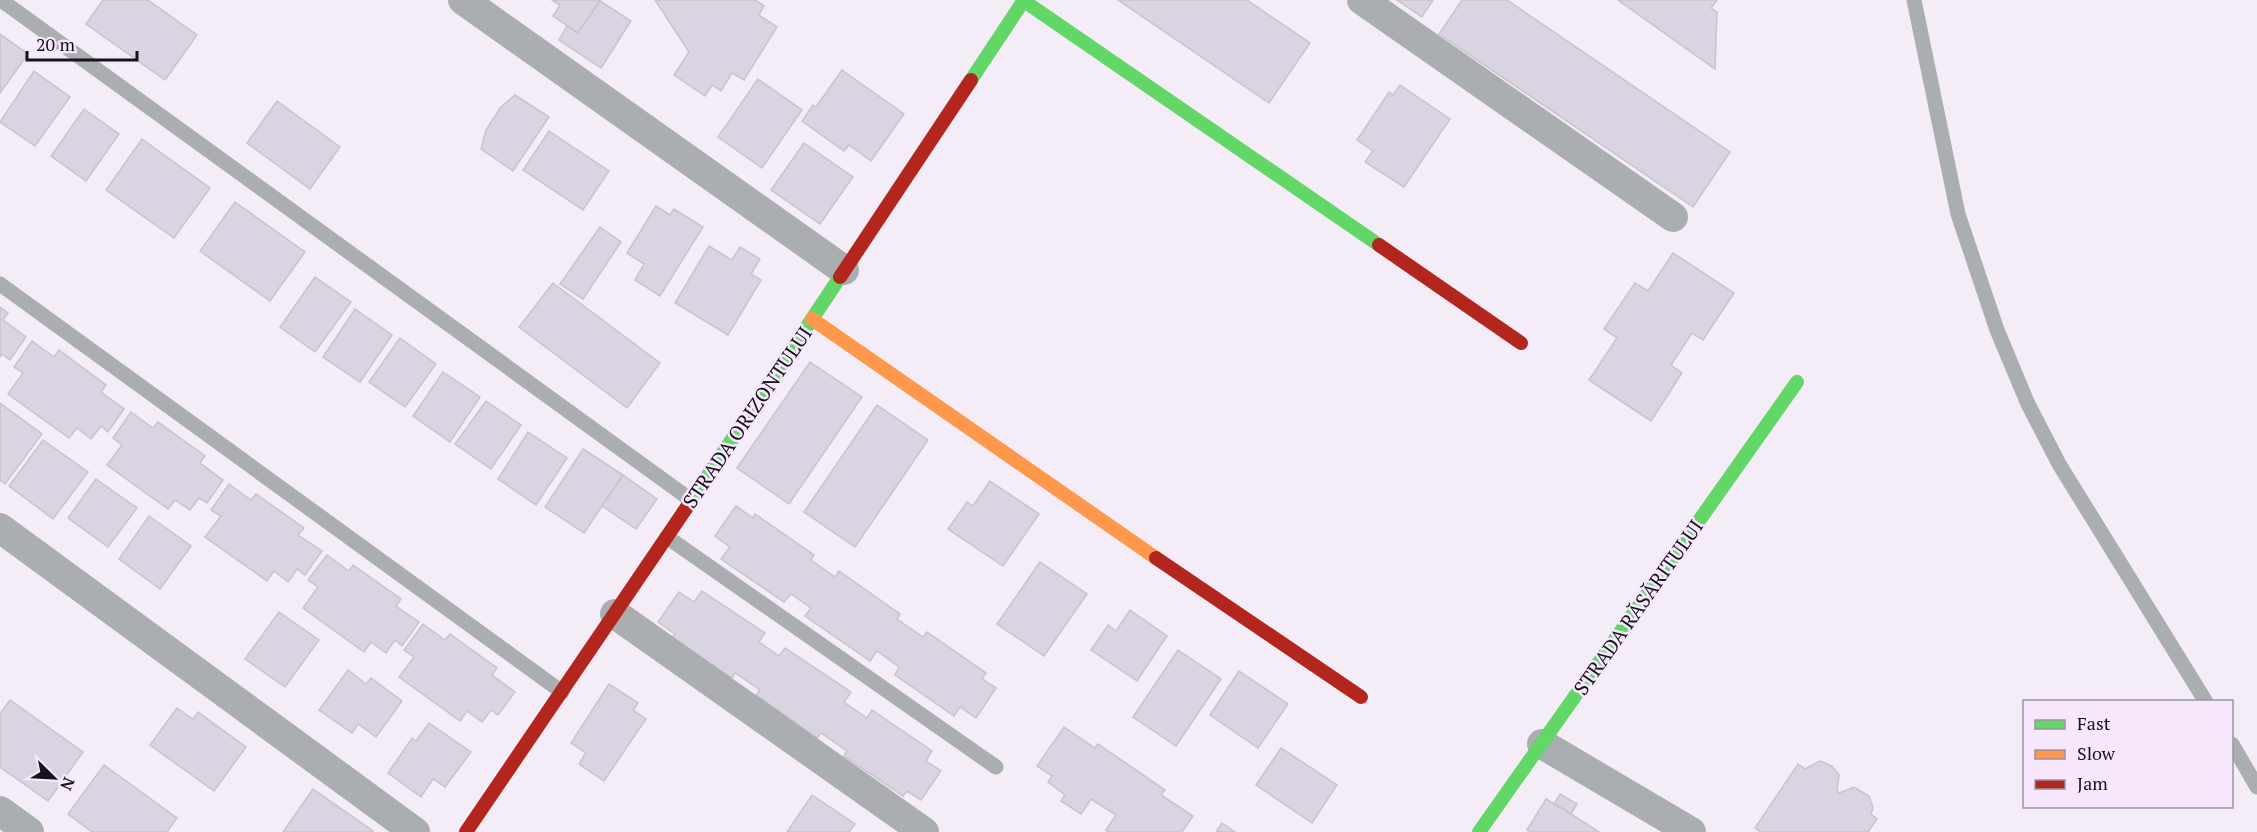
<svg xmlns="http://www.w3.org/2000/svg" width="2257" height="832" viewBox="0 0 2257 832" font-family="'PT Serif',serif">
  <rect width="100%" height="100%" fill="#f4ecf7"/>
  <g fill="#d9d3e2" stroke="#c8c3cd" stroke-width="1.5">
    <path d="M103 0H148L197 35 165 80 86 24Z"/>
    <path d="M552 0H600L578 33 553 16 560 5Z"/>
    <path d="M655 0H755L764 6 759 15 777 27 744 80 732 73 721 91 712 85 705 96 674 75 689 52Z"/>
    <path d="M1118 0H1247L1310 43 1269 103Z"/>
    <path d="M1397 0H1433L1422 17Z"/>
    <path d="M1462 0H1507L1730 152 1693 207 1439 34Z"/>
    <path d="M1618 0H1717L1711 8 1717 12 1715 69Z"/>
    <path d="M600 1 631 21 601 68 559 40 567 26 578 33Z"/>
    <path d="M0 34 28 54 0 93Z"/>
    <path d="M842 70 904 114 871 161 849 145 844 151 802 121 813 105 816 107Z"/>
    <path d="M34 71 70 97 35 146 0 122Z"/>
    <path d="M758 79 802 110 762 168 718 137Z"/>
    <path d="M1400 85 1450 119 1404 187 1365 162 1373 151 1357 140 1389 92 1393 95Z"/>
    <path d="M515 95 549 117 513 171 481 149 486 130 500 108Z"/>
    <path d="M277 101 340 147 310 189 247 143Z"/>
    <path d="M84 109 119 134 86 181 51 156Z"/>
    <path d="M549 131 609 171 583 210 523 170Z"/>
    <path d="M142 139 210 188 174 238 106 190Z"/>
    <path d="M804 143 853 177 820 224 771 190Z"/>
    <path d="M235 202 305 252 270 301 200 251Z"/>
    <path d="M656 206 670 215 674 209 703 227 660 296 635 280 644 264 627 253Z"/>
    <path d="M600 227 621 242 583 299 560 284Z"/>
    <path d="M709 246 732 260 740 247 760 259 751 274 761 280 728 335 675 303Z"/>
    <path d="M1673 253 1734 293 1703 340 1692 333 1671 365 1682 373 1651 421 1589 380 1617 338 1604 329 1635 283 1648 291Z"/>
    <path d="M315 277 351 302 315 352 280 327Z"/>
    <path d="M553 283 660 363 627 408 519 327Z"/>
    <path d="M0 307 8 313 3 320 26 337 10 360 2 354 0 357Z"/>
    <path d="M355 309 392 335 360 382 323 357Z"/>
    <path d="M400 338 436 364 405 407 369 382Z"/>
    <path d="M32 341 54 357 59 350 106 385 101 392 124 409 108 432 101 426 91 439 77 428 69 438 8 394 23 373 14 367Z"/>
    <path d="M810 362 862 397 789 504 737 468Z"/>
    <path d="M443 372 480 397 450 442 413 416Z"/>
    <path d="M486 401 521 425 491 469 455 444Z"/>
    <path d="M0 403 42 434 5 484 0 480Z"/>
    <path d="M877 405 928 440 855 547 804 512Z"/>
    <path d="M131 412 153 428 158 422 205 456 200 463 223 480 207 503 199 498 190 510 175 500 168 509 107 465 122 445 113 438Z"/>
    <path d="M528 432 567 458 536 505 498 479Z"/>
    <path d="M43 440 88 472 53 519 9 486Z"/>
    <path d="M583 449 623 475 584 533 545 507Z"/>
    <path d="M623 475 657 499 636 529 602 506Z"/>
    <path d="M96 479 137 508 108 547 68 518Z"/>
    <path d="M990 481 1039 514 1003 566 948 529 967 502 973 506Z"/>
    <path d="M229 484 251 500 256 494 304 528 298 535 322 551 305 575 297 569 288 582 274 571 267 581 205 537 221 516 211 510Z"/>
    <path d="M736 506 753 518 755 514 814 555 811 560 835 577 839 571 900 614 897 619 923 637 927 632 986 673 982 679 996 688 976 718 960 707 954 716 895 675 899 667 877 651 870 661 805 616 811 608 791 594 784 602 721 559 730 547 715 536Z"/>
    <path d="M149 516 191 546 160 589 119 559Z"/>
    <path d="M327 555 349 571 353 565 401 599 396 606 419 622 402 646 395 640 386 653 371 642 364 652 303 608 318 587 308 580Z"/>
    <path d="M1040 562 1087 594 1044 656 997 624Z"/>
    <path d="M702 591 765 633 759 642 779 656 785 648 851 692 844 702 867 718 872 710 932 751 926 761 941 771 921 800 907 791 903 796 844 756 847 751 821 733 817 738 756 695 760 690 735 673 732 678 672 638 675 634 658 622 679 592 694 602Z"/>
    <path d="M1130 610 1167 636 1137 681 1091 650 1108 625 1116 631Z"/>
    <path d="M279 612 319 640 285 687 245 659Z"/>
    <path d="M423 624 445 640 450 634 497 668 492 675 515 692 498 715 491 710 482 722 467 711 460 721 399 677 414 657 404 650Z"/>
    <path d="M1178 650 1221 679 1176 746 1133 717Z"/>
    <path d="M348 670 366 684 371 678 402 701 376 737 358 724 352 733 319 710Z"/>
    <path d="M1239 671 1288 704 1258 748 1210 715Z"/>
    <path d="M609 684 638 703 633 710 646 719 604 781 579 764 586 753 571 743Z"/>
    <path d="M10 700 83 752 48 801 0 767V714Z"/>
    <path d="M177 708 193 719 198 712 246 747 214 791 150 745Z"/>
    <path d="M429 723 471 752 445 787 433 779 421 797 388 773 412 738 416 741Z"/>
    <path d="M1064 727 1095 748 1098 744 1165 790 1161 795 1193 816 1182 832H1108L1106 830 1116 815 1091 799 1081 814 1061 801 1065 795 1048 782 1052 776 1037 766Z"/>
    <path d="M1281 748 1337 785 1312 823 1256 785Z"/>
    <path d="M1820 761 1832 766 1839 775 1837 791 1839 793 1854 787 1869 796 1873 808 1871 814 1877 819 1868 832H1761L1755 828 1798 764 1805 769Z"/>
    <path d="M104 765 177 818 167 832H92L68 814Z"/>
    <path d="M313 789 373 831V832H283Z"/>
    <path d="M1560 794 1577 804 1571 814 1554 804Z"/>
    <path d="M812 795 855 824 849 832H787Z"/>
    <path d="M1546 799 1571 814 1599 832H1531L1527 830Z"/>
    <path d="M1222 823 1235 832H1216Z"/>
  </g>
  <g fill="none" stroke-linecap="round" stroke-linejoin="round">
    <g stroke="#abaeb0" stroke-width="15">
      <path d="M1 0 691 500"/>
      <path d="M1914 0 1958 214 1997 330 2028 404 2059 464 2206 702"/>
      <path d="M0 284 562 692"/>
      <path d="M667 537 996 767"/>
      <path d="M2232 744 2257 787"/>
    </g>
    <g stroke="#abaeb0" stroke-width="30">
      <path d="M463 0 844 270"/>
      <path d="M1362 0 1673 217"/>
      <path d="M0 528 415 832"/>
      <path d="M615 614 924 832"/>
      <path d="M1542 744 1691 832"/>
      <path d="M0 811 29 832"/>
    </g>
    <g stroke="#63d668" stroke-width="14">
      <path d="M1024 1 1379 245"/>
      <path d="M971 80 1024 0"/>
      <path d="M687 507 840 277"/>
      <path d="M1479 832 1797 382"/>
    </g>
    <path stroke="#ff974d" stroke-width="14" d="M812 319 1156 558"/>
    <g stroke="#b3261e" stroke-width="14">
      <path d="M1379 245 1521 343"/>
      <path d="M840 277 971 80"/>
      <path d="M1156 558 1361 697"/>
      <path d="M466 832 687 507"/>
    </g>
  </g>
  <g text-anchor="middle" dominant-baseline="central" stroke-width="5" stroke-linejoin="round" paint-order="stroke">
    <g font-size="20" fill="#18131a" stroke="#f7e7fc">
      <text transform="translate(747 417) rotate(-56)">STRADA ORIZONTULUI</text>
      <text transform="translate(1638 607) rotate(-55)">STRADA RĂSĂRITULUI</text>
    </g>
  </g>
  <rect x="2023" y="700" width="210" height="108" fill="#f7e7fc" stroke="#9e92a2" stroke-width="1.5"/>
  <rect x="2035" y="720" width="30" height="9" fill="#63d668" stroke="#9e92a2" stroke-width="1.5"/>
  <text x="2077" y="730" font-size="18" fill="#18131a">Fast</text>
  <rect x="2035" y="750" width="30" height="9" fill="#ff974d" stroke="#9e92a2" stroke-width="1.5"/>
  <text x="2077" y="760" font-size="18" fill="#18131a">Slow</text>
  <rect x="2035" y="780" width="30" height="9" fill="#b3261e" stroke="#9e92a2" stroke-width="1.5"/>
  <text x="2077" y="790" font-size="18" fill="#18131a">Jam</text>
  <g transform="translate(54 778) rotate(114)" stroke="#f7e7fc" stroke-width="4.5" paint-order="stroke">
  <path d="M0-4.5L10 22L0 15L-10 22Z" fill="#18131a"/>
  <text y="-9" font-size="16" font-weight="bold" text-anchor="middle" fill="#18131a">N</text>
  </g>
  <path d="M27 51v9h110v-9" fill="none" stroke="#18131a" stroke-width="3"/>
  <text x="36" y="51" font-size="18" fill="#18131a" stroke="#f7e7fc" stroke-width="4.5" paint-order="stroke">20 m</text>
</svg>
